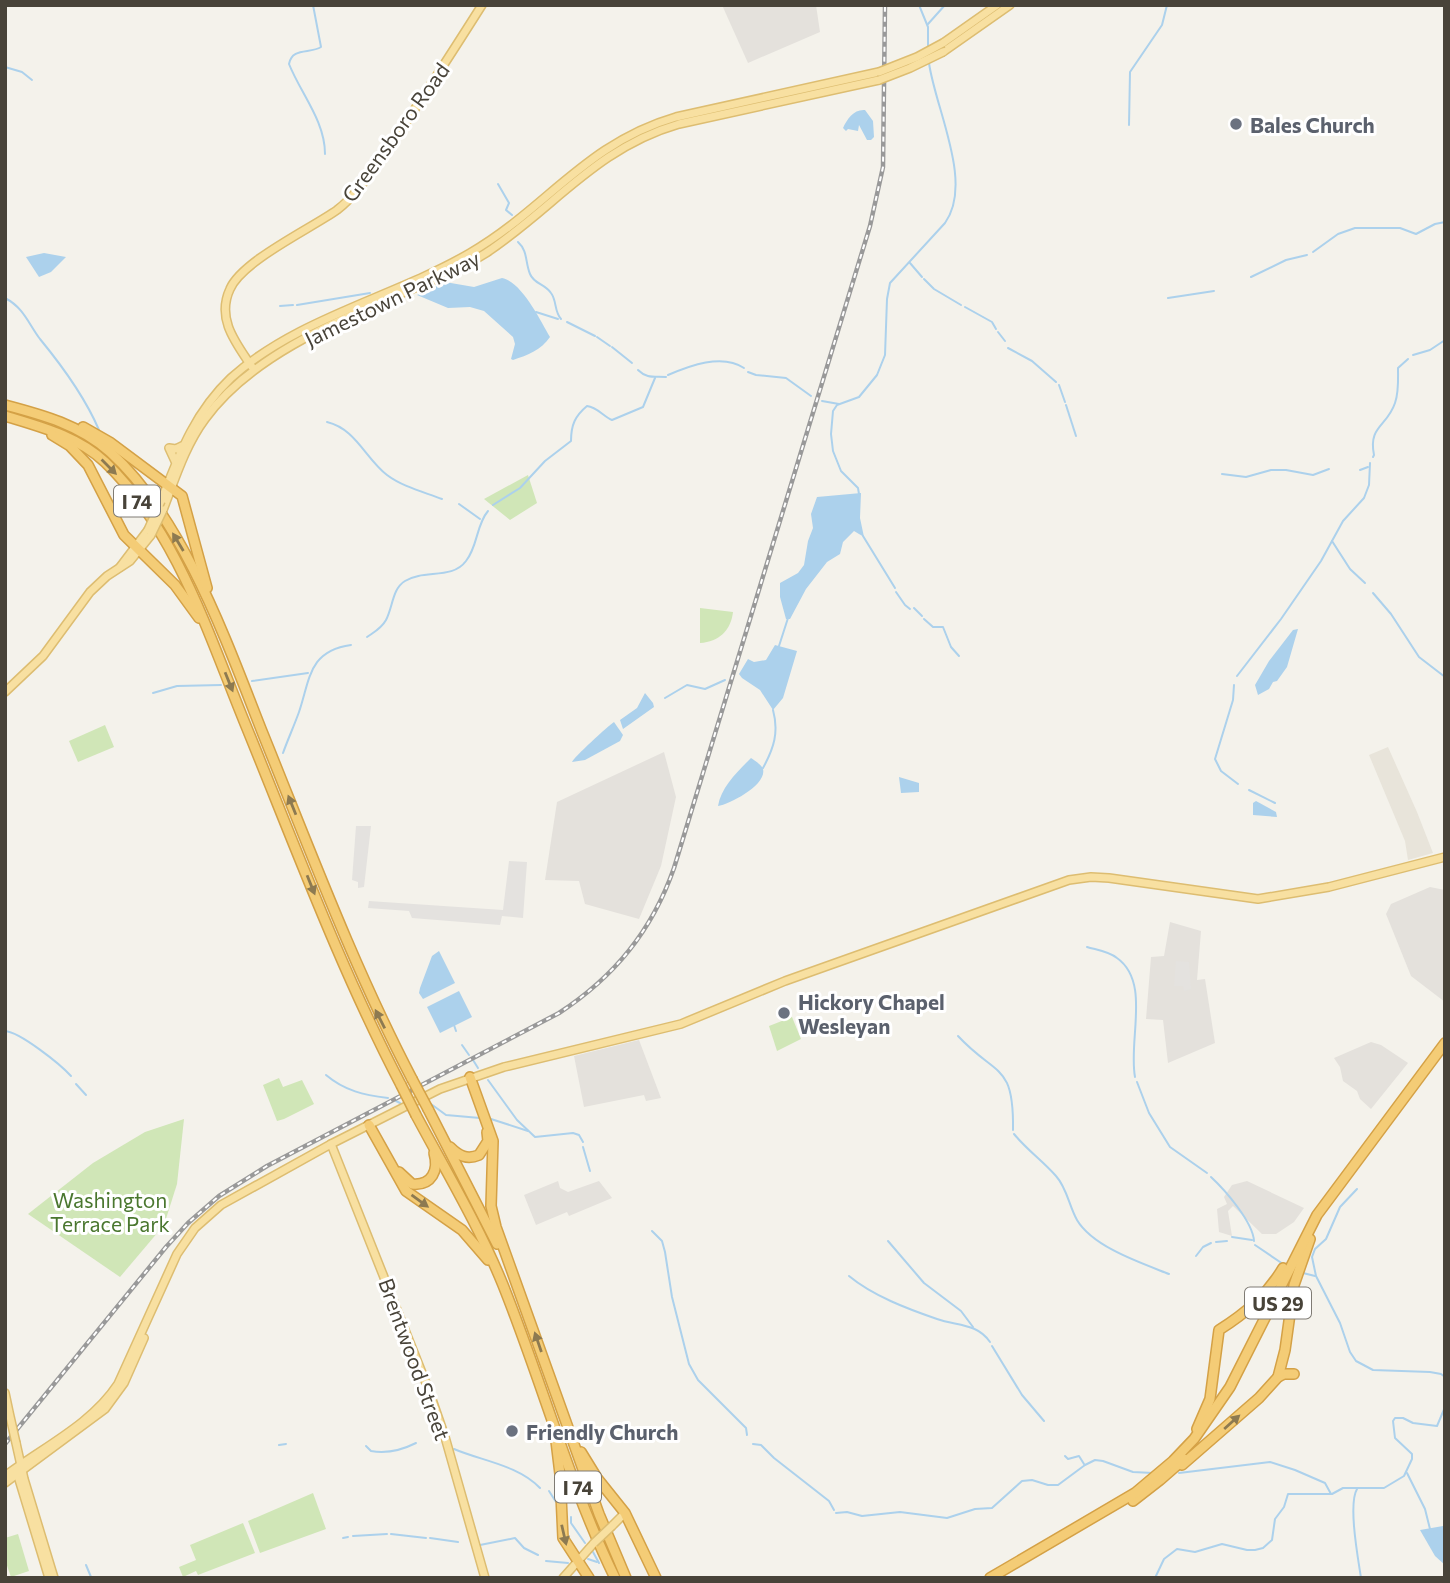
<svg xmlns="http://www.w3.org/2000/svg" width="1450" height="1583" viewBox="0 0 1450 1583" font-family="Commissioner,sans-serif">
  <rect width="100%" height="100%" fill="#f4f2eb"/>
  <path fill="#e8e4da" d="M1388 747 1417 812 1433 853 1408 860 1405 841 1369 755Z"/>
  <g fill="#e4e1dc">
    <path d="M722 5H816L820 32 748 63Z"/>
    <path d="M664 752 676 797 661 866 639 919 585 904 579 881 545 880 557 802Z"/>
    <path d="M1430 887 1445 890V1002L1411 976 1386 914 1391 904Z"/>
    <path d="M1170 922 1201 931 1197 980 1205 979 1215 1043 1168 1063 1163 1020 1146 1019 1151 957 1164 956Z"/>
    <path d="M639 1040 661 1098 646 1101 644 1095 584 1107 574 1056Z"/>
    <path d="M1371 1042 1381 1045 1408 1063 1371 1109 1360 1099 1357 1091 1343 1081 1340 1067 1334 1058Z"/>
    <path d="M558 1181 560 1188 568 1192 599 1181 612 1198 569 1216 567 1212 536 1225 524 1195Z"/>
    <path d="M1247 1181 1304 1208 1294 1222 1276 1234H1262L1233 1206 1228 1211 1232 1236 1219 1232 1217 1209 1227 1204 1224 1197 1232 1185Z"/>
  </g>
  <g fill="#d0e6b7">
    <path d="M528 475 537 503 510 520 484 499Z"/>
    <path d="M700 608 733 612C731 630 719 642 700 643Z"/>
    <path d="M105 725 114 747 78 762 69 741Z"/>
    <path d="M792 1017 801 1039 777 1051 769 1026Z"/>
    <path d="M279 1078 283 1087 302 1080 314 1104 284 1119 277 1121 263 1085Z"/>
    <path d="M184 1119 177 1184 164 1225 120 1277 28 1214 93 1163 145 1132Z"/>
    <path d="M313 1493 326 1529 260 1553 248 1521Z"/>
    <path d="M243 1523 255 1553 198 1575 196 1571 183 1577 179 1567 196 1560 190 1545Z"/>
    <path d="M18 1534 29 1571 11 1577 5 1560V1538Z"/>
  </g>
  <g fill="#e4e2df">
    <path d="M356 826H371L364 887 358 888V882L352 880Z"/>
    <path d="M509 861 527 862 523 918 502 916 500 925 412 918 409 911 368 908 369 901 503 910Z"/>
    <path d="M1176 961 1189 962 1191 989 1184 991 1183 986H1174Z"/>
  </g>
  <g fill="#acd1ec">
    <path d="M865 110 873 121 874 137 871 140H867L859 125 858 131 848 129 846 131 843 128C847 119 854 109 865 110Z"/>
    <path d="M44 253 66 257 51 272 39 277 26 257Z"/>
    <path d="M502 278C522 282 540 320 550 337 541 350 528 355 513 360L511 359 515 344 513 337 484 311 470 307 448 308 417 295 445 282 474 287Z"/>
    <path d="M861 493 860 518 864 537 854 531 843 542 840 554 827 562 806 589 790 619H786L780 597V583L798 573 804 565 808 541 813 528 811 514 817 497Z"/>
    <path d="M1298 629 1287 667 1277 681 1273 682 1269 689 1258 695 1255 685 1269 661 1293 630Z"/>
    <path d="M775 645 797 651 783 698 773 710 760 690 742 678 739 674 748 659 754 662 766 660Z"/>
    <path d="M645 693 653 703 654 707 623 729 620 720 637 708Z"/>
    <path d="M614 722 623 735 620 741 585 760 572 762C573 758 609 725 614 722Z"/>
    <path d="M751 758C755 761 762 765 763 769 767 785 730 804 718 806 721 787 738 771 751 758Z"/>
    <path d="M899 777 919 783V792L901 793Z"/>
    <path d="M1256 801 1276 812 1277 817 1253 815V803Z"/>
    <path d="M439 951 455 983 423 999 419 993 420 988 432 956Z"/>
    <path d="M459 991 472 1017 440 1033 427 1007Z"/>
    <path d="M1443 1526 1445 1565 1435 1556 1420 1530Z"/>
  </g>
  <g fill="none" stroke-linecap="round" stroke-linejoin="round">
    <g stroke="#acd1ec" stroke-width="2">
      <path d="M313 5 321 47C310 54 292 47 289 64 301 94 325 121 325 154"/>
      <path d="M919 5 928 27V47"/>
      <path d="M928 24 945 5"/>
      <path d="M5 67 22 72 32 80"/>
      <path d="M1129 125 1130 72 1162 25 1167 5"/>
      <path d="M498 184 509 203 506 210 512 215"/>
      <path d="M518 242C528 251 525 262 530 274 534 284 545 284 551 293 557 301 554 311 561 319"/>
      <path d="M1313 252 1338 234 1355 228H1400L1416 234 1435 224 1445 222"/>
      <path d="M910 263 922 277"/>
      <path d="M1251 277 1286 260 1307 255"/>
      <path d="M924 279 934 289 961 305"/>
      <path d="M5 298C24 308 28 323 40 339 63 367 85 397 99 430"/>
      <path d="M1168 298 1214 291"/>
      <path d="M297 305 370 293"/>
      <path d="M280 306 293 305"/>
      <path d="M965 307 992 322 996 329"/>
      <path d="M536 312 558 319"/>
      <path d="M567 322 595 336"/>
      <path d="M998 332 1005 341"/>
      <path d="M597 337 610 346"/>
      <path d="M612 347 632 363"/>
      <path d="M1008 348 1032 361 1056 382"/>
      <path d="M1413 355 1430 350 1445 340"/>
      <path d="M638 370C647 379 655 376 666 377"/>
      <path d="M748 372 756 375 786 378 811 396"/>
      <path d="M668 375C689 366 722 353 744 368"/>
      <path d="M1059 385 1065 402"/>
      <path d="M822 401 839 404"/>
      <path d="M1066 405 1076 436"/>
      <path d="M327 422C356 429 365 458 387 475 403 487 424 492 442 499"/>
      <path d="M1373 457 1374 455C1368 426 1387 427 1395 403 1399 392 1398 380 1398 368L1408 359"/>
      <path d="M1360 470 1368 467"/>
      <path d="M1222 474 1246 477 1271 470H1286L1313 475 1329 469"/>
      <path d="M859 494 858 488 841 471 833 451 831 434 833 411 837 405 859 397 877 375 885 355 887 299 890 283 945 223C974 183 935 108 929 63"/>
      <path d="M459 504 480 519"/>
      <path d="M493 505 520 488 545 461 571 441C571 425 575 416 587 406 597 407 603 416 612 420L643 407 655 378"/>
      <path d="M863 536 895 588"/>
      <path d="M1332 541 1350 569 1365 583"/>
      <path d="M896 592 905 605 910 609"/>
      <path d="M1373 593 1391 614 1419 657 1445 677"/>
      <path d="M914 608 922 616"/>
      <path d="M924 619 933 627H943L951 647 959 656"/>
      <path d="M367 637C374 632 381 629 386 620 393 607 392 589 405 581 424 569 452 580 466 561 478 546 476 525 488 511"/>
      <path d="M779 646 788 618"/>
      <path d="M1237 676 1281 619 1321 561 1343 521 1364 498 1369 485 1370 463"/>
      <path d="M252 681 308 673"/>
      <path d="M1234 685 1233 700 1215 759 1221 771 1238 784"/>
      <path d="M153 693 177 686 221 685"/>
      <path d="M665 698 687 685 705 689 725 680"/>
      <path d="M283 753C288 739 294 726 299 712 310 680 308 651 351 645"/>
      <path d="M763 768C774 748 779 732 773 710"/>
      <path d="M1249 790 1275 803"/>
      <path d="M1087 947C1097 950 1108 951 1117 958 1151 982 1128 1040 1135 1077"/>
      <path d="M454 1025 456 1031"/>
      <path d="M5 1031C20 1032 60 1064 71 1076"/>
      <path d="M958 1036C996 1077 1014 1062 1013 1130"/>
      <path d="M462 1045 469 1055"/>
      <path d="M473 1060 478 1068"/>
      <path d="M326 1075C345 1091 364 1095 388 1098"/>
      <path d="M488 1080 517 1120 535 1137 573 1133 579 1135 583 1142"/>
      <path d="M1137 1082 1149 1113 1170 1147 1207 1173"/>
      <path d="M76 1084 86 1095"/>
      <path d="M396 1101 400 1103"/>
      <path d="M431 1104 446 1115 480 1118"/>
      <path d="M491 1119 528 1131"/>
      <path d="M1014 1134C1027 1150 1043 1161 1056 1176 1067 1188 1069 1206 1077 1220 1093 1247 1141 1263 1169 1274"/>
      <path d="M583 1147 590 1171"/>
      <path d="M1211 1177C1225 1190 1253 1222 1254 1241"/>
      <path d="M1357 1189 1340 1207 1326 1239 1315 1249 1312 1257 1316 1276 1340 1323 1350 1352 1356 1361 1373 1370 1430 1372 1441 1374 1445 1377"/>
      <path d="M652 1231 662 1241 665 1252 672 1297 689 1364 698 1380 746 1428 747 1435"/>
      <path d="M1232 1237 1252 1240"/>
      <path d="M888 1241 924 1283 961 1311 973 1327"/>
      <path d="M1216 1242 1227 1241"/>
      <path d="M1255 1245 1283 1264"/>
      <path d="M1196 1256 1203 1247 1211 1243"/>
      <path d="M1303 1273 1315 1276"/>
      <path d="M849 1276C873 1296 908 1309 937 1319 957 1326 977 1323 990 1342"/>
      <path d="M992 1346 1022 1395 1044 1421"/>
      <path d="M753 1444 761 1445 774 1458 829 1501 834 1510"/>
      <path d="M279 1445 286 1444"/>
      <path d="M366 1446 371 1451C387 1454 402 1450 416 1443"/>
      <path d="M454 1449C482 1461 518 1465 540 1488"/>
      <path d="M1065 1456 1068 1459 1079 1456 1084 1464"/>
      <path d="M1179 1473 1270 1462 1295 1470 1325 1483 1331 1494"/>
      <path d="M1407 1473 1425 1509 1430 1529"/>
      <path d="M1357 1489C1348 1504 1358 1558 1361 1578"/>
      <path d="M549 1491 556 1502"/>
      <path d="M836 1513 847 1512 862 1516 900 1512 947 1518 975 1509 992 1508 1022 1481 1032 1480 1048 1485H1058L1085 1465 1095 1460 1103 1461 1133 1472 1153 1473"/>
      <path d="M571 1517V1523L585 1543"/>
      <path d="M391 1534 426 1538"/>
      <path d="M353 1536 387 1534"/>
      <path d="M343 1538 348 1537"/>
      <path d="M430 1538 458 1542"/>
      <path d="M480 1545 515 1538 524 1548 538 1555"/>
      <path d="M593 1552 599 1563"/>
      <path d="M588 1559 597 1562"/>
      <path d="M546 1561 568 1563"/>
      <path d="M86 1565 91 1577"/>
      <path d="M1155 1578 1164 1559 1177 1549 1195 1552 1222 1544 1247 1550H1255L1263 1548 1272 1540 1275 1519 1284 1507 1288 1494H1332L1343 1488H1384L1404 1476 1412 1459V1454L1395 1438 1393 1421 1395 1418H1403L1413 1423 1437 1426 1445 1407"/>
    </g>
    <defs>
      <g id="major">
        <path d="M943 43 997 5"/>
        <path d="M943 52 1010 5"/>
        <path d="M252 367C236 343 216 319 230 289 242 261 310 229 337 210 358 194 372 170 388 149 420 102 451 54 482 5"/>
        <path d="M175 461 169 448 176 449 182 446"/>
        <path d="M161 501C179 455 194 413 231 378 297 318 395 297 470 253 546 209 586 143 676 117L879 72"/>
        <path d="M163 510C175 479 185 446 205 419 249 358 332 323 400 294 429 282 459 270 486 253 554 208 596 148 679 124L879 80"/>
        <path d="M120 567 148 530"/>
        <path d="M5 692 43 656 90 592 107 576 130 561 151 535"/>
        <path d="M331 1144 428 1388 445 1437 485 1578"/>
        <path d="M5 1393 9 1412"/>
        <path d="M5 1415 6 1417"/>
        <path d="M16 1443 24 1479 54 1578"/>
        <path d="M5 1476C43 1447 91 1425 118 1384L177 1254 195 1228 221 1205 331 1144 440 1089 504 1067 681 1024 785 981 1069 880 1091 877 1109 878 1258 899 1329 887 1445 857"/>
        <path d="M18 1476 49 1578"/>
        <path d="M5 1483 105 1409 124 1383 144 1338"/>
        <path d="M612 1526 625 1513"/>
        <path d="M563 1578 594 1543"/>
      </g>
      <g id="highway">
        <path d="M5 405C43 415 80 425 110 452 184 519 227 643 263 734 310 850 354 968 412 1079"/>
        <path d="M5 416C41 427 77 436 105 462 176 530 208 633 244 721 294 843 340 968 401 1085"/>
        <path d="M83 427 111 443 182 496 207 588"/>
        <path d="M52 435 70 446 88 465 124 535 175 585 199 618"/>
        <path d="M470 1077 493 1141 491 1206 496 1227 599 1514 626 1578"/>
        <path d="M428 1109 497 1244"/>
        <path d="M416 1115C446 1171 479 1226 503 1285 542 1382 569 1484 615 1578"/>
        <path d="M369 1125 406 1191 462 1230 488 1260"/>
        <path d="M450 1147C459 1156 467 1160 479 1155L488 1141 487 1132"/>
        <path d="M399 1172 412 1184C432 1186 439 1170 434 1153"/>
        <path d="M1278 1377 1284 1374H1294"/>
        <path d="M1197 1429 1210 1399 1219 1330C1246 1313 1267 1295 1283 1268"/>
        <path d="M556 1441 560 1474 563 1538 589 1578"/>
        <path d="M581 1452 597 1478 625 1513 656 1578"/>
        <path d="M1182 1465 1259 1398 1278 1377 1285 1350 1294 1285 1310 1239"/>
        <path d="M1133 1501 1160 1480 1184 1459"/>
        <path d="M990 1578 1135 1493 1173 1461 1194 1439 1230 1387 1317 1215 1445 1043"/>
      </g>
    </defs>
    <use href="#major" stroke="#ddbd71" stroke-width="10"/>
    <use href="#highway" stroke="#d4a146" stroke-width="12"/>
    <use href="#major" stroke="#f8e0a1" stroke-width="7"/>
    <use href="#highway" stroke="#f4cc76" stroke-width="9"/>
    <defs>
      <path id="rail" d="M5 1444 166 1247 188 1223 219 1196 267 1166 559 1013C614 977 652 931 674 868L870 226 883 167 885 5"/>
    </defs>
    <use href="#rail" stroke="#999" stroke-width="4.5"/>
    <use href="#rail" stroke="#fff" stroke-width="2" stroke-dasharray="5" stroke-linecap="butt"/>
    <defs>
      <g id="major-bridge">
        <path d="M879 72 917 57 943 43"/>
        <path d="M879 80 910 68 943 52"/>
        <path d="M148 530 161 501"/>
        <path d="M151 535 163 510"/>
        <path d="M9 1412 16 1443"/>
        <path d="M594 1543 612 1526"/>
      </g>
      <g id="highway-bridge">
        <path d="M412 1079 428 1109"/>
        <path d="M401 1085 416 1115"/>
      </g>
    </defs>
    <use href="#major-bridge" stroke="#ddbd71" stroke-width="10" stroke-linecap="butt"/>
    <use href="#highway-bridge" stroke="#d4a146" stroke-width="12" stroke-linecap="butt"/>
    <use href="#major-bridge" stroke="#f8e0a1" stroke-width="7"/>
    <use href="#highway-bridge" stroke="#f4cc76" stroke-width="9"/>
  </g>
  <defs><path id="oneway-solid" d="M-6-.8H1V-3.2L6.5 0L1 3.2V.8H-6Z" transform="scale(1.75)"/></defs>
  <g fill="#8d7a51">
    <use href="#oneway-solid" transform="translate(109 467) rotate(45)"/>
    <use href="#oneway-solid" transform="translate(178 542) rotate(-121)"/>
    <use href="#oneway-solid" transform="translate(229 682) rotate(68)"/>
    <use href="#oneway-solid" transform="translate(292 805) rotate(-112)"/>
    <use href="#oneway-solid" transform="translate(311 885) rotate(68)"/>
    <use href="#oneway-solid" transform="translate(380 1019) rotate(-117)"/>
    <use href="#oneway-solid" transform="translate(420 1201) rotate(36)"/>
    <use href="#oneway-solid" transform="translate(538 1342) rotate(-109)"/>
    <use href="#oneway-solid" transform="translate(1232 1422) rotate(-42)"/>
    <use href="#oneway-solid" transform="translate(564 1535) rotate(77)"/>
  </g>
  <g fill="#6b7280" stroke="#fff" stroke-width="2.5">
    <circle cx="1236" cy="124" r="7"/>
    <circle cx="784" cy="1013" r="7"/>
    <circle cx="512" cy="1431" r="7"/>
  </g>
  <g text-anchor="middle" dominant-baseline="central" stroke-width="6" stroke-linejoin="round" paint-order="stroke">
    <g fill="#fff" stroke="#7f7b74" stroke-width="2">
      <rect x="114" y="485.5" width="46" height="31" rx="5"/>
      <rect x="1245" y="1287.5" width="66" height="31" rx="5"/>
      <rect x="555" y="1471.5" width="46" height="31" rx="5"/>
    </g>
    <g font-size="19" font-weight="bold" fill="#484339">
      <text x="137" y="501">I 74</text>
      <text x="1278" y="1303">US 29</text>
      <text x="578" y="1487">I 74</text>
    </g>
    <g font-size="21" font-weight="bold" fill="#5b616d" stroke="#fff" text-anchor="start">
      <text x="1250" y="124">Bales Church</text>
      <text x="798" y="1001">Hickory Chapel<tspan x="798" dy="24">Wesleyan</tspan></text>
      <text x="526" y="1431">Friendly Church</text>
    </g>
    <g font-size="21" fill="#484339" stroke="#fff">
      <text transform="translate(395 132) rotate(-54)">Greensboro Road</text>
      <text transform="translate(392 298) rotate(-26)">Jamestown Parkway</text>
      <text transform="translate(415 1359) rotate(70)">Brentwood Street</text>
    </g>
    <g font-size="21" fill="#4a772f" stroke="#fff">
      <text x="110" y="1199">Washington<tspan x="110" dy="24">Terrace Park</tspan></text>
    </g>
  </g>
  <rect width="1450" height="1583" fill="none" stroke="#484339" stroke-width="14"/>
</svg>
